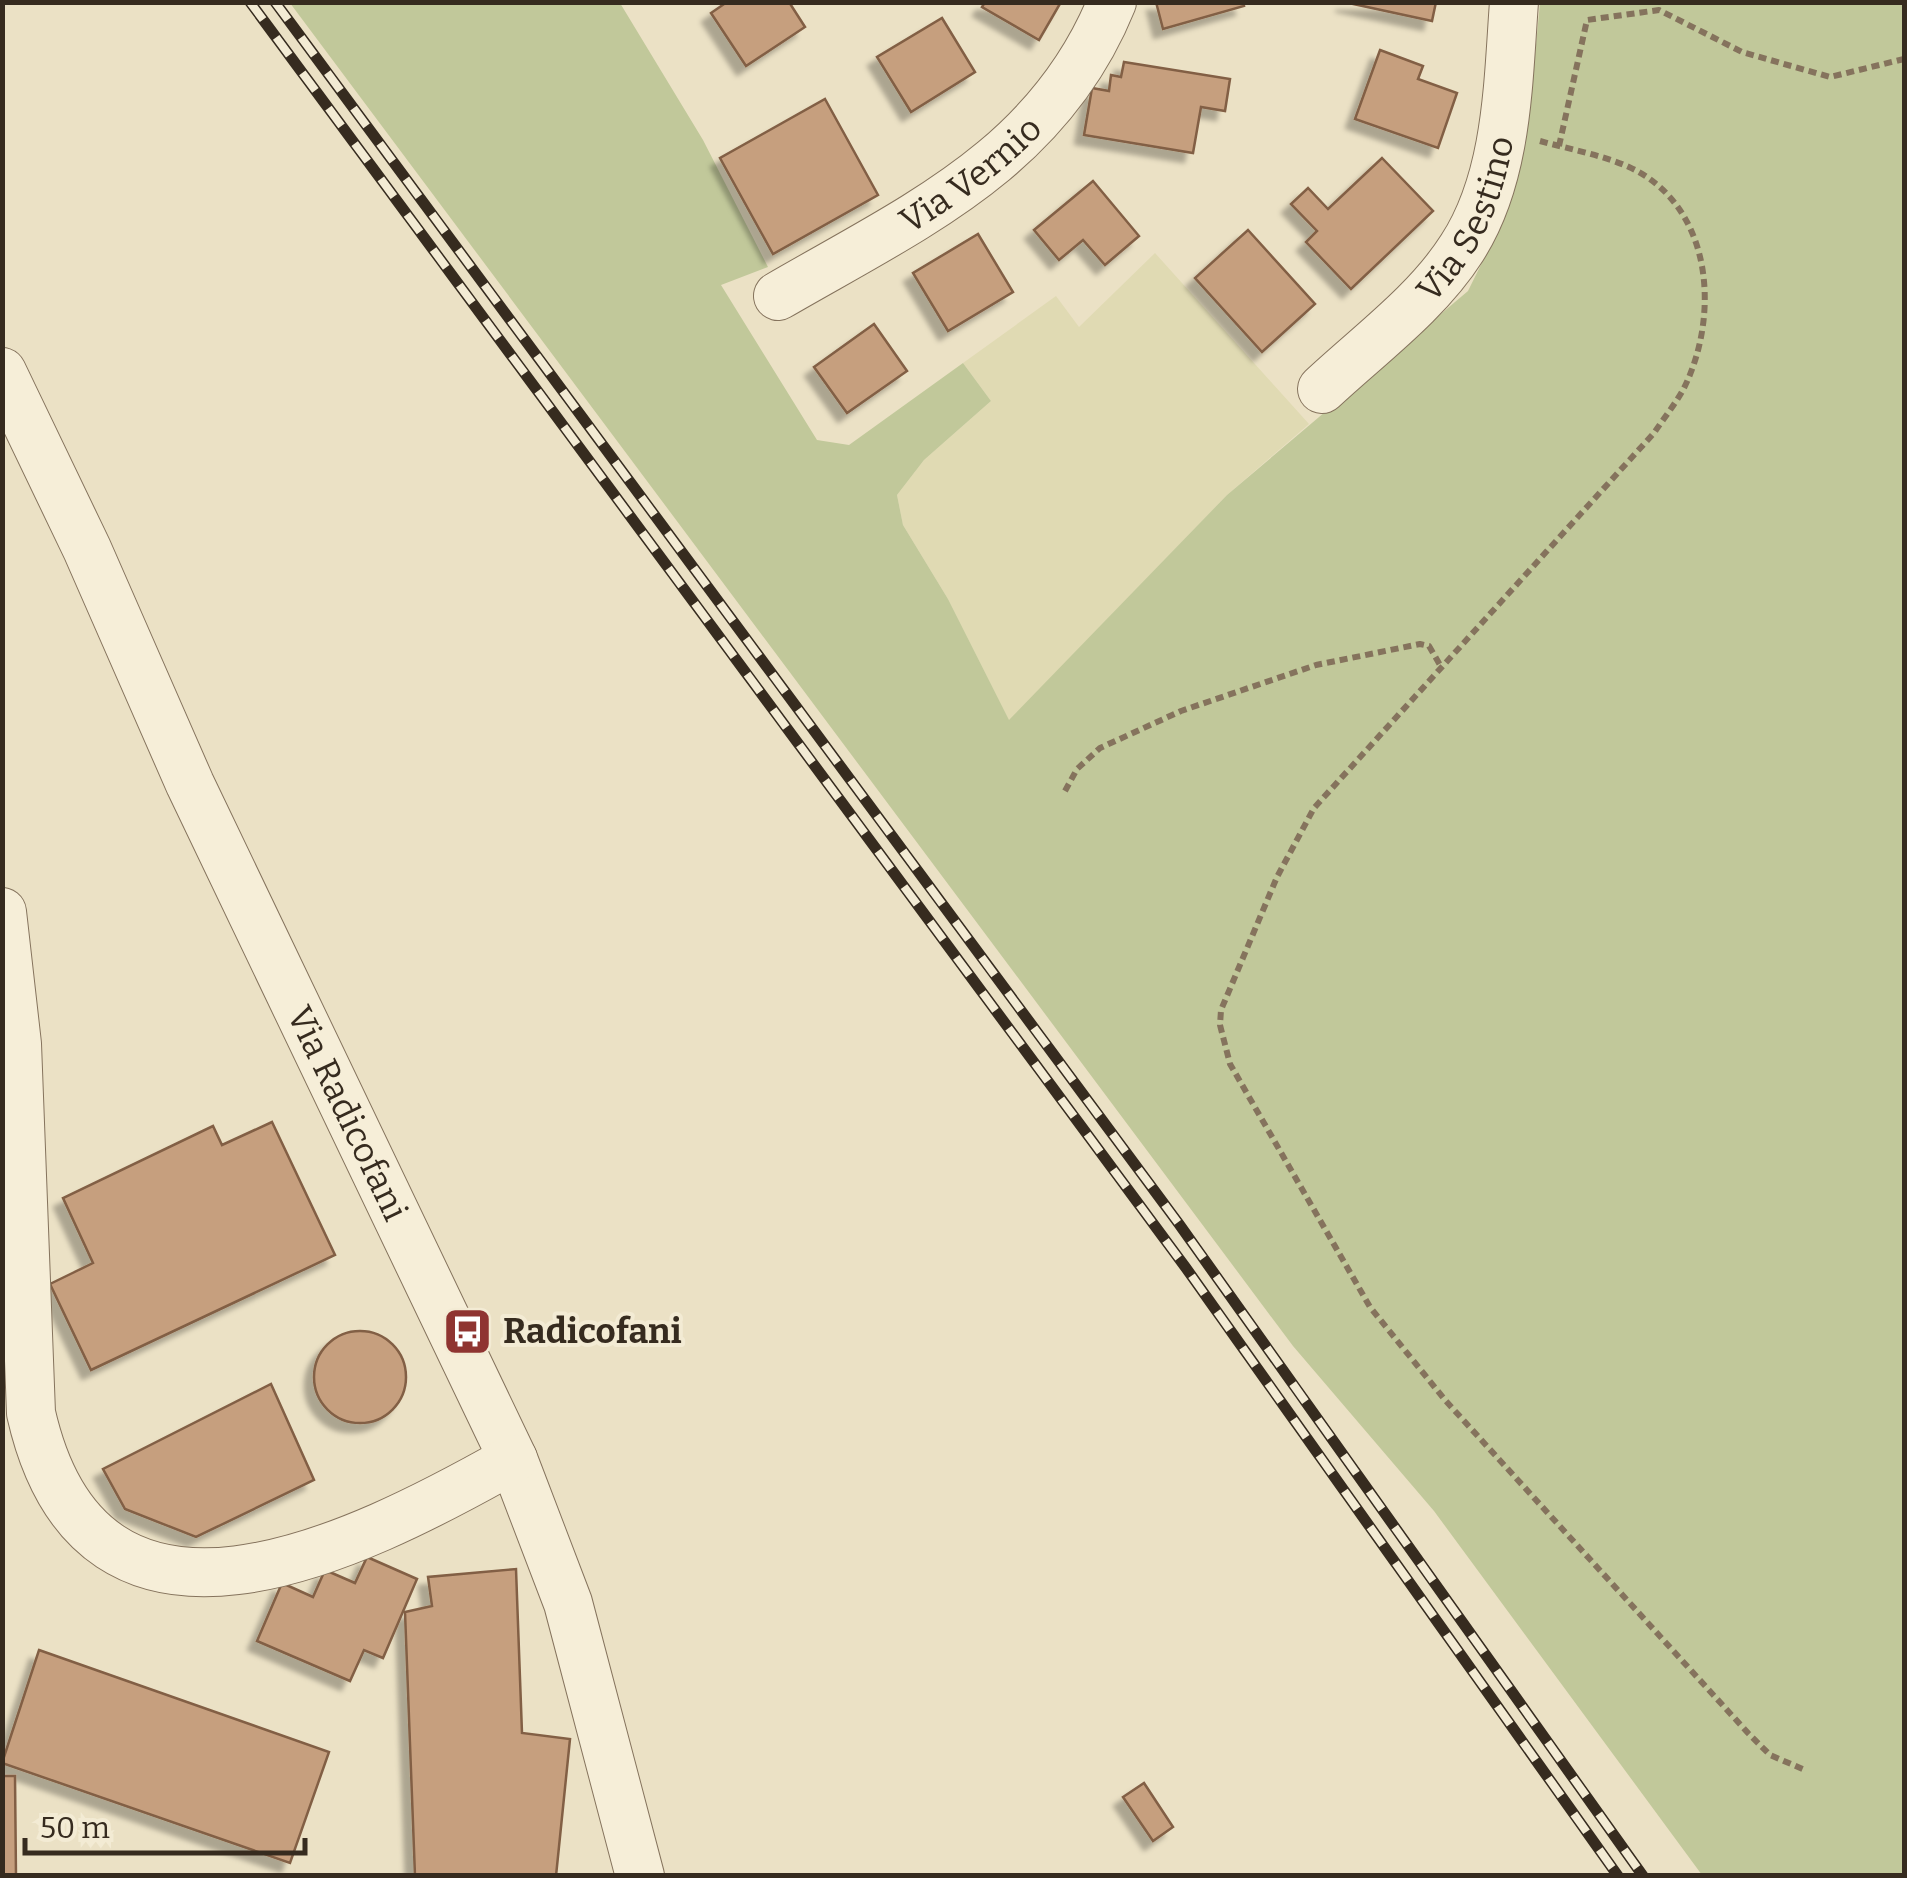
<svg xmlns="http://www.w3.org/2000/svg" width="1907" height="1878" viewBox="0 0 1907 1878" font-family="Bitter,serif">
  <defs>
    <filter id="shadow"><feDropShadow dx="-9" dy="9" stdDeviation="2.5" flood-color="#0004"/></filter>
  </defs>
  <rect width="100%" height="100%" fill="#ebe1c5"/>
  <path fill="#e0dab3" d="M1155 253 1309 424 1227 495 1009 721 948 599 903 525 897 495 924 460 991 401 963 363 1056 296 1079 327Z"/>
  <path fill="#c1c89a" d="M290 3H620L703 140 768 267 721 285 817 440 849 445 963 363 991 401 924 460 897 495 903 525 948 599 1009 720 1227 495 1468 291 1506 214 1530 107 1540 3H1904V1875H1702L1434 1511 1293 1346Z"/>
  <g fill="#c69f7e" stroke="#825f44" stroke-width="2.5" filter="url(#shadow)">
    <path d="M727 2H789L805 27 746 66 711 13Z"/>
    <path d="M985 2H1061L1039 40 982 7Z"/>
    <path d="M1156 2H1243L1244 6 1163 29Z"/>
    <path d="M1344 2H1436L1432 21Z"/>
    <path d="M942 18 975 72 911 112 877 57Z"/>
    <path d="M1380 50 1423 66 1418 79 1457 93 1438 148 1355 119Z"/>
    <path d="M1124 62 1230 79 1225 111 1201 107 1193 153 1084 135 1092 88 1109 91 1111 75 1121 77Z"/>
    <path d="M825 99 878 195 773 254 720 158Z"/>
    <path d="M1382 158 1433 211 1351 289 1306 242 1317 231 1291 204 1308 188 1328 209Z"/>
    <path d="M1093 181 1139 236 1105 265 1083 240 1059 260 1034 230Z"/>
    <path d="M1248 230 1315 304 1262 352 1195 278Z"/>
    <path d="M978 234 1013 292 948 331 913 273Z"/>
    <path d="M874 324 907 371 847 413 814 367Z"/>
    <path d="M272 1122 335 1255 91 1370 50 1284 93 1263 63 1198 213 1126 222 1145Z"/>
    <circle cx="360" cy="1377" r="46"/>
    <path d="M271 1384 314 1480 196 1537 125 1509 103 1469Z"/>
    <path d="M367 1557 417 1579 383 1658 364 1650 350 1681 257 1641 282 1583 313 1597 325 1570 355 1583Z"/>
    <path d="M516 1569 522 1733 570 1739 556 1876H415L405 1612 432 1606 428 1577Z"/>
    <path d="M39 1650 329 1752 290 1863 2 1763Z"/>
    <path d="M2 1776H15L16 1876H2Z"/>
    <path d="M1144 1783 1173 1827 1153 1841 1123 1797Z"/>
  </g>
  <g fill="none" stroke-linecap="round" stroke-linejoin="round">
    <defs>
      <g id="minor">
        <path id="s1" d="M778 296C914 217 1049 158 1112 2"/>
        <path id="s2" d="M2 372 87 549 190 784 513 1459 568 1603 640 1876"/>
        <path id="s3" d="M1322 389C1369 345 1427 303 1462 248 1508 177 1508 83 1514 2"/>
        <path d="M2 912 17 1044 31 1413C92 1683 357 1547 513 1459"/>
      </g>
    </defs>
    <use href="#minor" stroke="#85735d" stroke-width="50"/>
    <g stroke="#85735d" stroke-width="6" stroke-dasharray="8 5" stroke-linecap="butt">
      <path d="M1540 141C1569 149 1602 155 1629 167 1712 205 1721 313 1684 388 1676 403 1664 418 1654 433L1314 808 1277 877 1221 1010 1220 1025 1230 1064 1370 1307 1445 1400 1748 1733 1770 1755 1805 1770"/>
      <path d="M1559 146 1587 20 1659 10 1742 52 1830 77 1904 59"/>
      <path d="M1065 791 1077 769 1100 748 1181 711 1316 665 1420 644 1429 646 1440 665"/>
    </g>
    <use href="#minor" stroke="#f6eed8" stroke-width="48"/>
    <defs>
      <g id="rail">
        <path d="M250 2 1186 1268 1618 1876"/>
        <path d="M275 2 1179 1224 1643 1876"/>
      </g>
    </defs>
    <use href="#rail" stroke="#362b1f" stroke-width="11"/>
    <use href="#rail" stroke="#f3ebd4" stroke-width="8" stroke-dasharray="22" stroke-linecap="butt"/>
  </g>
  <defs>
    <symbol id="bus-square" viewBox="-11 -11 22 22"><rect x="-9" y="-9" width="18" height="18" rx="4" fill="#8f3431" stroke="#f3ebd4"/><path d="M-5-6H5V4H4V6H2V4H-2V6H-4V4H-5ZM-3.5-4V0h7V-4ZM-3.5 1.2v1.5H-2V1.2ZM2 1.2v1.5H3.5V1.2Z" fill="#fff"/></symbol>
  </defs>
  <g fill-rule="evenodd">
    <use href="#bus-square" x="440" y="1304" width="55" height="55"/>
  </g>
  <g text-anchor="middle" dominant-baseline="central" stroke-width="8" stroke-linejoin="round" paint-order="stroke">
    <g font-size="35" fill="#362b1f" stroke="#f3ebd4">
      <text stroke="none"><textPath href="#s1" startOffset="228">Via Vernio</textPath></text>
      <text stroke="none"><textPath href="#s3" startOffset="228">Via Sestino</textPath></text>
      <text stroke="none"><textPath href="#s2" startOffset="818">Via Radicofani</textPath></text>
    </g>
    <g font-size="35" font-weight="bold" fill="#362b1f" stroke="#f3ebd4" text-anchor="start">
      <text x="503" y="1331">Radicofani</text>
    </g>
  </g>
  <rect width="1907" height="1878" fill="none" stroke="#362b1f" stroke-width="10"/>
  <path d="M25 1838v15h280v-15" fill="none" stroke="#362b1f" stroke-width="5"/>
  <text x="40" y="1838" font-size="30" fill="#362b1f" stroke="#f3ebd4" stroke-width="8" paint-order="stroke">50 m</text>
</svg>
